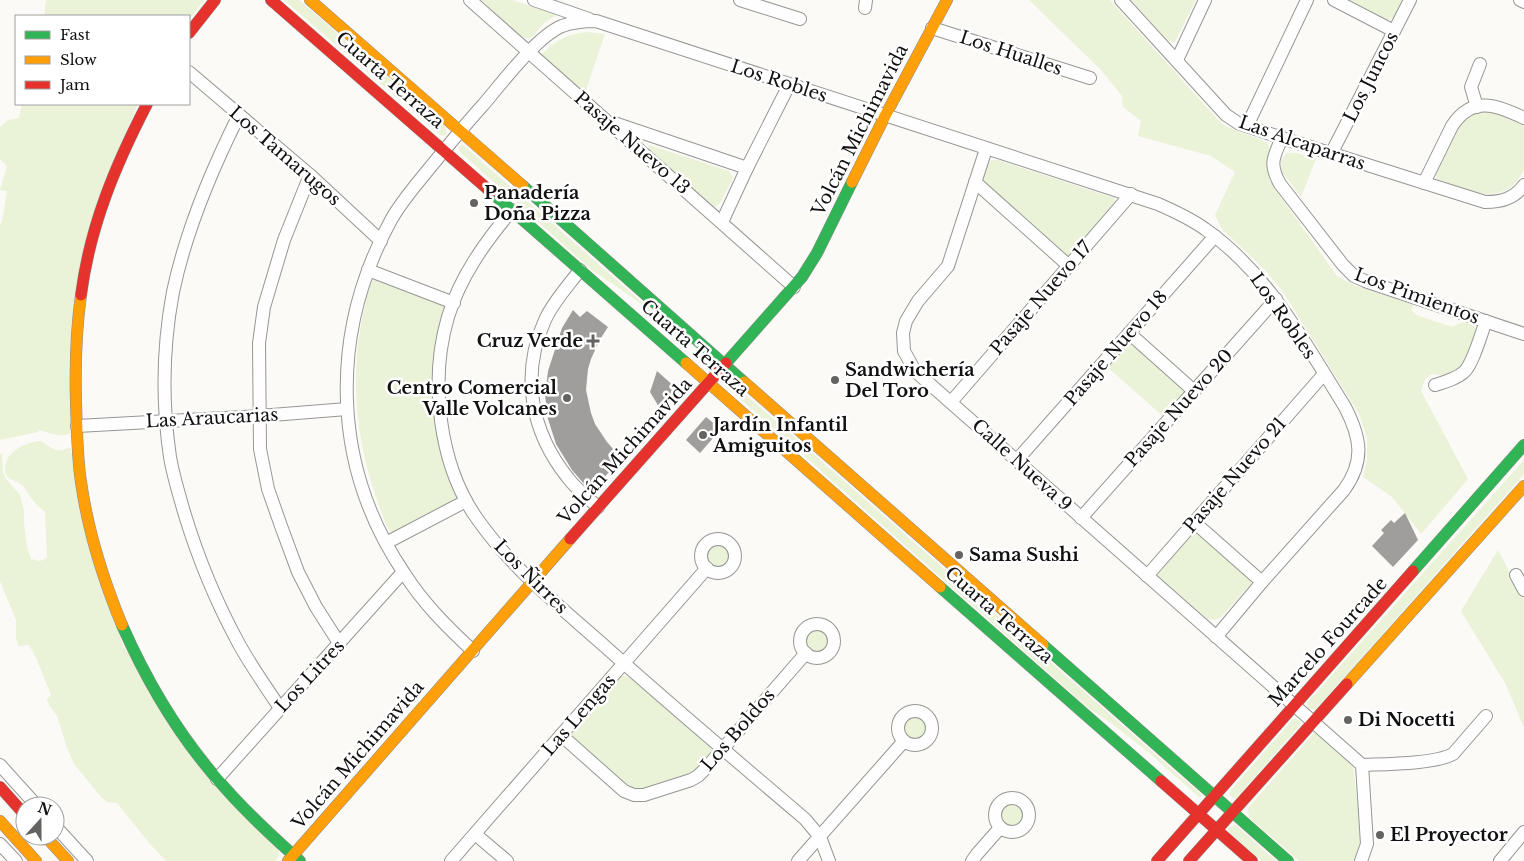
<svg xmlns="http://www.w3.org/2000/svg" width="1524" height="861" viewBox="0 0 1524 861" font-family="'Libre Baskerville',serif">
  <rect width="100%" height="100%" fill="#fcfaf7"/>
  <g fill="#eaf2d7">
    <path d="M46 0H204L189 20V16H44Z"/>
    <path d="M284 0H299L445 127 447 134 442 136 439 134Z"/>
    <path d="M481 0H512L555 14 556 16C551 18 546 21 542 25 534 33 533 44 520 35Z"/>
    <path d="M1029 0H1110L1221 123 1232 129 1267 142C1273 155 1266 169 1270 182L1337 276 1356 286 1413 304 1412 311 1416 315 1452 327C1462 322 1465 319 1475 326L1477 334 1466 363 1447 378C1431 371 1426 373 1421 391L1468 479 1421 534 1392 497 1363 477 1367 460V439L1359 414 1283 292 1265 270 1222 229 1215 215 1235 172 1211 156 1138 136 1141 121 1123 107 1122 96 1102 71Z"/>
    <path d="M1131 0H1196L1175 42 1168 41Z"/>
    <path d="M1348 0H1403L1393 18 1387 20Z"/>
    <path d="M587 32 605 34 584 96 540 56C555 41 566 34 587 32Z"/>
    <path d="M22 104H138L97 201 71 433C61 438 49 433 39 430L38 432 0 440V224L2 222 7 191 0 190 7 166 0 159V127L8 120 19 118Z"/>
    <path d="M1484 111H1491L1524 123C1524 135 1524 158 1524 169 1523 173 1519 178 1516 182 1494 206 1461 188 1437 179L1435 172 1458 125 1472 115Z"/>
    <path d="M462 144 711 363 651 311 613 284 593 271 461 153 459 150V147Z"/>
    <path d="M649 145 729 171 733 177 721 202 715 207 712 206 649 150 648 147Z"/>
    <path d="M1287 153H1297L1316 159 1301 197 1282 172 1281 160Z"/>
    <path d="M991 160H998L1114 198 1117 203 1068 260 982 182 988 164Z"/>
    <path d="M374 279 444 305 446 310 437 349 458 497 457 501 393 533 388 529C359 459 347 390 363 315 366 304 367 288 374 279Z"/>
    <path d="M1131 338 1188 390 1164 417 1106 366Z"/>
    <path d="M724 378H727L729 380 1202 795 1201 797H1199L1147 751 1107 720 1087 707 721 382Z"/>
    <path d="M40 441C53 447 54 455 70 447L123 646 278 849 279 856 275 861H166L150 844 117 803 107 802 102 798 74 764 67 748 57 716 49 705 47 699 51 695 37 660 29 645 18 646 16 637V620L0 581V454L2 453 3 472 6 479 20 495 24 511V523L27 547 31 559 40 561 47 558 45 512C40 508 35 503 31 498 28 494 26 488 22 485 17 480 9 481 6 474 0 454 25 442 40 441Z"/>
    <path d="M1524 460V474L1315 710 1308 708 1307 703Z"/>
    <path d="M1196 530 1255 579 1220 618 1214 620 1208 619 1155 573 1191 531Z"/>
    <circle cx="718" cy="556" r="12"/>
    <path d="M1498 550 1524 600V727L1505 683 1461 611Z"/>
    <circle cx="817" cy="641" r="11"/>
    <path d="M620 676H625L633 679 711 747 712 752 695 771 690 774 641 790 627 787 569 735Z"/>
    <circle cx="915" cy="728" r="11"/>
    <path d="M1295 718 1300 721 1301 724 1236 798H1233L1229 794 1231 790 1293 719Z"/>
    <path d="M1314 733H1321L1353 765 1361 834 1360 846 1355 861H1299L1253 821 1249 817 1248 808Z"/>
    <circle cx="1012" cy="815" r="11"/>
    <path d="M1235 824 1276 861H1262L1228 831V829Z"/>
  </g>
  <g fill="#a09e9c">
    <path d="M573 310 580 317 587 311 608 327 599 341 591 359 588 369 586 390 591 413 595 424 607 442 621 458 597 486 592 481 585 485 572 470 556 444 548 419 545 395 548 371 562 328Z"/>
    <path d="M657 371 676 388 659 407 650 392Z"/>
    <path d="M706 417 721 429 700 453 686 440Z"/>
    <path d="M1405 513 1418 540 1393 567 1372 546 1384 533 1381 530 1391 520 1394 523Z"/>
  </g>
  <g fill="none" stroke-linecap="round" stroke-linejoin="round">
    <defs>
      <g id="street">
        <path d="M470 0 794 287"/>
        <path d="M534 0 589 19"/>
        <path d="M740 0 800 19"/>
        <path d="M1121 0 1226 115 1238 123 1282 138 1485 202C1501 202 1514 199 1524 185"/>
        <path d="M1334 0 1394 31"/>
        <path d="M1520 0 1524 2"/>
        <path d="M865 8 866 0"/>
        <path d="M932 28 1090 78"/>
        <path d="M1177 60 1205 0"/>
        <path d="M189 72 310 175 381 241"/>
        <path d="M1477 107 1471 87 1480 64"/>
        <path d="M239 115C211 171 186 230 173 292 163 345 162 403 170 457 173 475 179 494 184 512 198 558 216 602 239 644 251 666 266 687 280 708"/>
        <path d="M614 123 747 168"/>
        <path d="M1247 126 1307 0"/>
        <path d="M1282 138C1273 157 1269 165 1280 184L1343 265 1354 276 1365 281 1524 334"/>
        <path d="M986 149 948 266 918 301 906 321 903 333 904 351 915 371 1362 765 1367 844 1361 861"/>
        <path d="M1331 154 1410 0"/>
        <path d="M310 175 284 240 264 307 259 343 260 449 268 489 281 526 298 572 316 607 339 643"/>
        <path d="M975 182 1069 266"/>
        <path d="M1424 183 1452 126C1472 95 1497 105 1524 118"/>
        <path d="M512 210C485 242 460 277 448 317 429 381 439 466 478 520 514 571 563 609 609 650 673 707 739 763 805 819L820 837 829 861"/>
        <path d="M722 222 747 168 789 85"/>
        <path d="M368 270 454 303"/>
        <path d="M580 270C568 286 553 302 545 320 520 375 531 432 568 478 576 489 588 498 598 507"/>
        <path d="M1129 333 1194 391"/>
        <path d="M1435 385C1445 382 1456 379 1464 372 1473 364 1481 334 1486 321"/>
        <path d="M951 402 1131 194"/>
        <path d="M77 426 259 416 347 409"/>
        <path d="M1017 460 1215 236"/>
        <path d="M1081 518 1276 299"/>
        <path d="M1194 522 1262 582"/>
        <circle cx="718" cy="556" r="17"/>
        <path d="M386 543 466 501"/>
        <path d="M1516 575 1524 590"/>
        <path d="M1147 576 1324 374"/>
        <circle cx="817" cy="641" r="17"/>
        <path d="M473 651C447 627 423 603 404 573 331 465 329 334 391 220 401 202 415 186 428 170 446 148 464 126 483 105 502 83 536 37 562 26 573 22 584 21 596 21L1158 204C1174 211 1190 218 1205 229 1268 273 1305 343 1345 407 1361 438 1365 461 1344 490L1262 582 1216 637"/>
        <circle cx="915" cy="728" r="17"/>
        <path d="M561 735 624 791 634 795H644L691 780 698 776 706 768 806 653"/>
        <path d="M0 765 37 806"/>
        <path d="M1362 765C1384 764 1435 764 1453 754L1486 716"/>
        <path d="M217 779 403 572"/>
        <circle cx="1012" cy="815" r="17"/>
        <path d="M55 826 87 861"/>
        <path d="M475 834 507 861"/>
        <path d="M0 844 16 861"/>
        <path d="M451 861 707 568"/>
        <path d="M798 861 904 741"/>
        <path d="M972 861 977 854 1000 828"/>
        <path d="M1500 861 1524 832"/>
      </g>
      <g id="fast">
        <path d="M523 186 744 382"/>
        <path d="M491 192 686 363"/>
        <path d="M726 363 802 277 817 253 852 182"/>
        <path d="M1413 571 1524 445"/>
        <path d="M940 587 1161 781"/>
        <path d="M122 625C148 684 182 741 226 789 249 815 274 838 300 861"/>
        <path d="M1043 645 1288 861"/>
      </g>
      <g id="slow">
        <path d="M310 0 523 186"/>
        <path d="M852 182 885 116 947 0"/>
        <path d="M81 295C76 331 75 366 76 402 77 429 77 456 81 482 88 531 103 579 122 625"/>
        <path d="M686 363 940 587"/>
        <path d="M744 382 1043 645"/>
        <path d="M1347 684 1524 486"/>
        <path d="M0 821 36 861"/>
        <path d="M45 836 68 861"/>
        <path d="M288 861 570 539"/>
      </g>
      <g id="jam">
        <path d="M271 0 491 192"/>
        <path d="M189 33 215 0"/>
        <path d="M81 295C90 226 115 166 147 104"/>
        <path d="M570 539 726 363"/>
        <path d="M1161 781 1252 861"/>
        <path d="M0 787 25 815"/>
        <path d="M1157 861 1413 571"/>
        <path d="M1189 861 1347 684"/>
      </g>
    </defs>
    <use href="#street" stroke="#979695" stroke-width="14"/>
    <use href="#fast" stroke="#8d8d8b" stroke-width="12"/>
    <use href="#slow" stroke="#8d8d8b" stroke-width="12"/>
    <use href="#jam" stroke="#8d8d8b" stroke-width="12"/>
    <use href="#street" stroke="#fffefe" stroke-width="12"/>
    <use href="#fast" stroke="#30b455" stroke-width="11"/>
    <use href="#slow" stroke="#ff9f0a" stroke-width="11"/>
    <use href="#jam" stroke="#e5322d" stroke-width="11"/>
  </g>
  <g fill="#636362" stroke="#fff" stroke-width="2">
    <circle cx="474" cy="203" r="5"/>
    <path d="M590.5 333.5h5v5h5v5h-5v5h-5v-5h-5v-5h5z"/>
    <circle cx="835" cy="380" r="5"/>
    <circle cx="567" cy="398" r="5"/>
    <circle cx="703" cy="435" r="5"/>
    <circle cx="959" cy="555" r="5"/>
    <circle cx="1348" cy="720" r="5"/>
    <circle cx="1380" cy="835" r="5"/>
  </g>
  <g text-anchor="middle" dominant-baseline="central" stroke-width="5" stroke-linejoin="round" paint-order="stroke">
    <g font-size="18" fill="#111" stroke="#fff">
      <text transform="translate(1011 53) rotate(18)">Los Hualles</text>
      <text transform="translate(1371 77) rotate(-63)">Los Juncos</text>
      <text transform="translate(390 80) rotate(41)">Cuarta Terraza</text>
      <text transform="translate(779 81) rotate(18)">Los Robles</text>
      <text transform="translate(860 130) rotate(-63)">Volcán Michimavida</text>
      <text transform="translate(632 143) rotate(41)">Pasaje Nuevo 13</text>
      <text transform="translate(1302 143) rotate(19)">Las Alcaparras</text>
      <text transform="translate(285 156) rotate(41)">Los Tamarugos</text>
      <text transform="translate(1417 296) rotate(20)">Los Pimientos</text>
      <text transform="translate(1041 298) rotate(-49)">Pasaje Nuevo 17</text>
      <text transform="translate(1283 316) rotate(55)">Los Robles</text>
      <text transform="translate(695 348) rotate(41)">Cuarta Terraza</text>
      <text transform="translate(1116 348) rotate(-49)">Pasaje Nuevo 18</text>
      <text transform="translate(1179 408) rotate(-48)">Pasaje Nuevo 20</text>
      <text transform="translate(212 418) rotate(-3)">Las Araucarias</text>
      <text transform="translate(625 451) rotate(-48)">Volcán Michimavida</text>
      <text transform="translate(1022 465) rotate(42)">Calle Nueva 9</text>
      <text transform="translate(1235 475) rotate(-49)">Pasaje Nuevo 21</text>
      <text transform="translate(531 577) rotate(45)">Los Ñirres</text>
      <text transform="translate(999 615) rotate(41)">Cuarta Terraza</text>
      <text transform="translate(1328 642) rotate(-48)">Marcelo Fourcade</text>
      <text transform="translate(310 676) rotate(-47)">Los Litres</text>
      <text transform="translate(579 715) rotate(-49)">Las Lengas</text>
      <text transform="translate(738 730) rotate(-49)">Los Boldos</text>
      <text transform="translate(358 755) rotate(-49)">Volcán Michimavida</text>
    </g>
    <g font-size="18" font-weight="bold" fill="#111" stroke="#fff" text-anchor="start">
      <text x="484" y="193">Panadería<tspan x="484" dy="21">Doña Pizza</tspan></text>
      <text x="583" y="341" text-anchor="end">Cruz Verde</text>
      <text x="845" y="370">Sandwichería<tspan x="845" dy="21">Del Toro</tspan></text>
      <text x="557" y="388" text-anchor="end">Centro Comercial<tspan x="557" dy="21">Valle Volcanes</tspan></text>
      <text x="713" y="425">Jardín Infantil<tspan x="713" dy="21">Amiguitos</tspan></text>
      <text x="969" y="555">Sama Sushi</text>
      <text x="1358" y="720">Di Nocetti</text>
      <text x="1390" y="835">El Proyector</text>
    </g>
  </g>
  <rect x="15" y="15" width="175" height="90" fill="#ffffff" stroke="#a0a0a0"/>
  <rect x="25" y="31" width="25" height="8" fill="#30b455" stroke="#a0a0a0"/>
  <text x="60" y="40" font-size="15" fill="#111111">Fast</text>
  <rect x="25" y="56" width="25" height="8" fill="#ff9f0a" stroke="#a0a0a0"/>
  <text x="60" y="65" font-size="15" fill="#111111">Slow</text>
  <rect x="25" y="81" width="25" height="8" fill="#e5322d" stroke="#a0a0a0"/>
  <text x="60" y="90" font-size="15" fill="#111111">Jam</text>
  <g transform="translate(40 821) rotate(21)"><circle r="24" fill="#ffffff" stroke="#a0a0a0"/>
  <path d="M0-4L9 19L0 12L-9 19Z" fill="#636362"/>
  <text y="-8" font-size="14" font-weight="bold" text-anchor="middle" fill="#111111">N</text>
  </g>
</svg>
